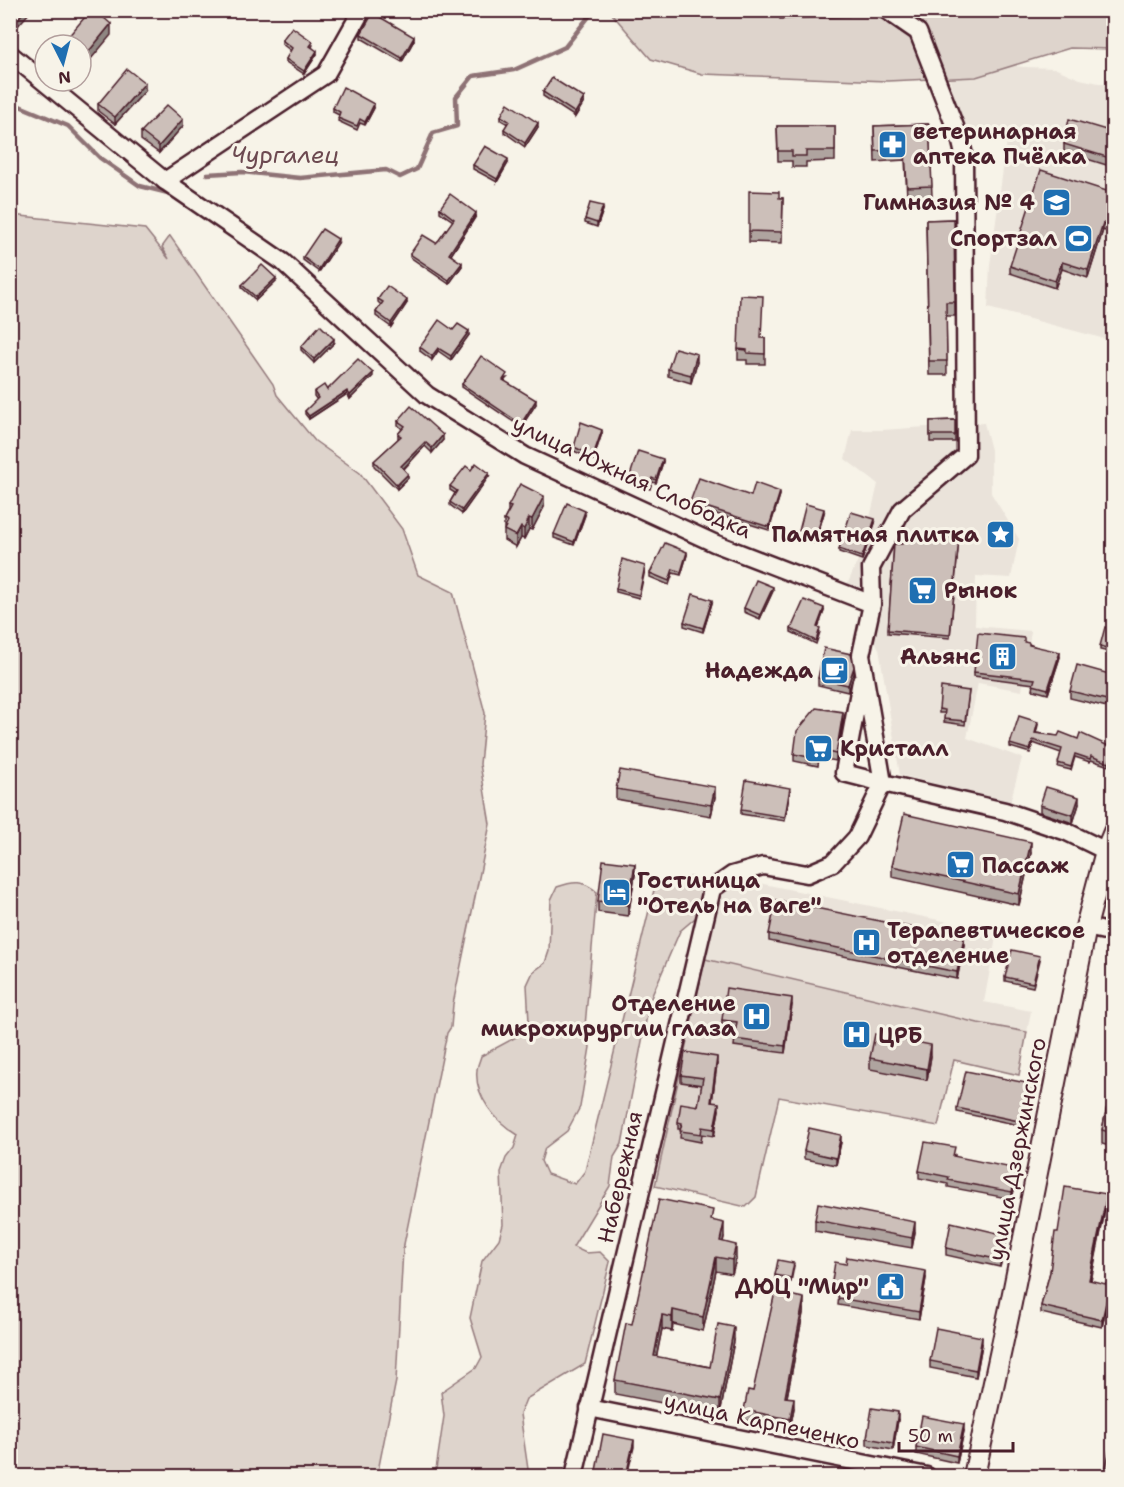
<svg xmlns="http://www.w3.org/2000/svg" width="1124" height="1487" viewBox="0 0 1124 1487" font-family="'Shantell Sans',sans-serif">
  <rect width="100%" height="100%" fill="#f7f3e8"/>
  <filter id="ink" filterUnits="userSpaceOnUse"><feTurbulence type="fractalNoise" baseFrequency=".0167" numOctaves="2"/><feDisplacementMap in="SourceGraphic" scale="12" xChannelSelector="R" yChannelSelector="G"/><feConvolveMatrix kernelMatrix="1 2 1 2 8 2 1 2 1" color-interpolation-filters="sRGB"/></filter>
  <g filter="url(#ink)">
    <g fill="#eae3da">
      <path d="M944 56 1024 67 1054 68 1080 79 1113 86V341L988 308 990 265 1007 140 963 137Z"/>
      <path d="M984 423 991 450V493L1019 539 1011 578 976 576 975 626 1031 631 1022 691 978 683 967 738 1022 758 1010 803 900 775 879 649 847 585 862 551 878 484 845 459 852 430H882Z"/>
      <path d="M744 880 997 932 984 1002 1031 1011 1019 1075 954 1060 938 1126 779 1097 756 1197 746 1207 655 1186 721 893Z"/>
    </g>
    <g fill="#ded4cc" stroke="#947a7c" stroke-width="1.5">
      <path d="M615 10 1113 11V49L1070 48 976 77 887 81 702 74 651 59 612 14Z"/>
      <path d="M11 215 145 229 169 259 162 247 170 236 273 384 277 395 315 441 360 473 402 529 418 575 453 592 485 713 480 764 490 824 453 1004 451 1027 447 1033 403 1249 396 1381 377 1476H11Z"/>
      <path d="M693 877 705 884 707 899 701 913 680 931 650 1000 622 1144 614 1157 610 1186 573 1247 586 1253 600 1252 610 1262 585 1364 526 1399 520 1414 529 1476H435L444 1416 441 1392 476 1368 482 1357 470 1318 482 1261 499 1239 503 1225 501 1172 506 1158 514 1148 518 1135C496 1122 474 1096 477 1070 477 1066 480 1060 481 1056L522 1034 529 1022 527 985 533 972 545 963 549 951 551 900 557 887C574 881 583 880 597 892L585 1026 590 1047 580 1107 567 1131 545 1148 541 1161 547 1174 575 1184 585 1171 654 890 664 881Z"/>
      <path d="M705 959 978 1023 1027 1032 1019 1075 954 1060 938 1126 779 1097 756 1197 746 1207 655 1186Z"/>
    </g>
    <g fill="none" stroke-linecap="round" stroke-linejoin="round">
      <g stroke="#8e7275" stroke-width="4.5">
        <path d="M10 102 68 126 100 158 140 186 172 194"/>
        <path d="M207 174 242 172 300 178 386 170 400 177 417 169 433 133 457 126 456 97 473 76 514 70 565 47 594 10"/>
      </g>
      <defs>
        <g id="minor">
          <path d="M10 54 165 181 326 74 362 10"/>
          <path d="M165 181 283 262 427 395 525 456 714 543 872 604 861 655 883 783 1005 811 1067 832 1106 851"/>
          <path d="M872 604 871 568 902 510 966 455 964 155 961 142 918 32 886 10"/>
          <path d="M1086 927 1114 933"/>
          <path d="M589 1408 927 1476"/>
          <path d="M574 1476 712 889 732 875 763 866 807 874 833 863 857 837 883 783 844 773 861 681"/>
        </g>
        <path id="major" d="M974 1476 1011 1303 1086 927 1106 851 1114 832"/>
      </defs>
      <use href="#minor" stroke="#4a1f2b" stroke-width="21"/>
      <use href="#major" stroke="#4a1f2b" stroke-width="24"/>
      <use href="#minor" stroke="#f7f3e8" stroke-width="16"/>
      <use href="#major" stroke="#f7f3e8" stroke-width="20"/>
    </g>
    <g fill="#afa49f" stroke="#4a1f2b" stroke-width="1.5">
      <path d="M336 10H347L345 15Z"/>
      <path d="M780 10H849V16L780 19Z"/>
      <path d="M361 34 414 40 402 62 361 38Z"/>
      <path d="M282 40 313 45 312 47 317 54 304 74 286 62V59L291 51 282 44Z"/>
      <path d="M61 81H73L68 87Z"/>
      <path d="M145 91 115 124 98 111V104Z"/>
      <path d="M543 92 584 102 575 117 543 96Z"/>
      <path d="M333 108H374L365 125 360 123 357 130 338 121 339 115 333 112Z"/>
      <path d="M501 116 538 127 525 147 504 132V129L508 124 501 120Z"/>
      <path d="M929 124 932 196 907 197 905 160 875 162 874 126Z"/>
      <path d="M183 126 159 153 141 140V132Z"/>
      <path d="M777 126H835V161L806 162V167H792V161H778Z"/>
      <path d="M1113 132V167L1064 152V144Z"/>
      <path d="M508 163 497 182 473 169V165Z"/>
      <path d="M1113 193V234L1103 230 1088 278 1062 269 1055 288 1010 273V266Z"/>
      <path d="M779 198H783L782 243 749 242V231Z"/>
      <path d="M440 208 476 216 451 255 462 266 449 284 410 257V254L436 243 439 240 453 221 440 212Z"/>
      <path d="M603 210 597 227 585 223V219Z"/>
      <path d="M954 219 955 316H946L947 375H929L926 220Z"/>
      <path d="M338 243 319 272 303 260V257Z"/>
      <path d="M276 281 256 300 242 288V285Z"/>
      <path d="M378 299 407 303 391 327 376 316V312L381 305 378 302Z"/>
      <path d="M453 330 469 335 451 360 438 351 432 360 420 351V347Z"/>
      <path d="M761 338H765V364H747V360H738V349Z"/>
      <path d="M334 343 314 363 301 350V347Z"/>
      <path d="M697 362 691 383 668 376V369Z"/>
      <path d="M373 376 350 399 347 394 309 419 305 414V411L317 400 314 396V392L327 390Z"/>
      <path d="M507 378 504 381 536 404 521 427 462 387V384Z"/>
      <path d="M955 420V442H930V421Z"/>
      <path d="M398 421 443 440 432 453 425 446 404 469 408 478 397 489 374 466V461L398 439V434L402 429 398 425Z"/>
      <path d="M602 433 593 460 574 451V447Z"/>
      <path d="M663 462 656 483 652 482 650 489 629 482V479Z"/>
      <path d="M489 476 462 514 450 505V502L455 493 450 490V486Z"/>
      <path d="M780 495 769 530 690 506V502L751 496Z"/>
      <path d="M508 506 544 507 532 530 529 529 524 539 521 538 516 547 504 540V520L508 512Z"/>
      <path d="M824 513 815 543 798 539V535Z"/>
      <path d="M585 515 574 545 554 538V534Z"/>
      <path d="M875 523 862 560 839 552V549Z"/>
      <path d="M959 538 950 638 888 633 894 544Z"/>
      <path d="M687 555 681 575 673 573 669 585 650 577V573Z"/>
      <path d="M645 570 639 598 616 592V589Z"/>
      <path d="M1113 572V593L1109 591V588Z"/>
      <path d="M773 591 760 619 744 612V608Z"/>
      <path d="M712 603 703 632 684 626V622Z"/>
      <path d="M824 611 818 627 820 632 816 644 791 632V629Z"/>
      <path d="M1113 630V653L1100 650V646Z"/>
      <path d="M1024 642 1060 657 1048 694 1033 690 1034 684 974 676V672Z"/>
      <path d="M854 674 848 692 818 685V678Z"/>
      <path d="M1113 682 1107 707 1070 698V691Z"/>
      <path d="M969 691 965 725 944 722 945 713H939V709Z"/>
      <path d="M843 720 836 761 819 758 818 766 794 761V754Z"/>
      <path d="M1038 725 1036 733 1078 739 1113 748 1109 766 1091 760 1090 762 1075 757 1071 770 1058 767 1061 753 1033 743 1030 753 1010 747V744Z"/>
      <path d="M616 789 715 797 711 816 616 799Z"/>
      <path d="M790 791 785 821 741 814V810Z"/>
      <path d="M1079 804 1073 823 1040 812V805Z"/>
      <path d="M1031 853 1019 905 892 877V866Z"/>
      <path d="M635 875 628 916 598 912V901Z"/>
      <path d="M769 934 964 945 957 979 769 941Z"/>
      <path d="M1040 960 1033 987 1005 981V977Z"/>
      <path d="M792 1005 785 1053 734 1046 736 1029 722 1027V1020Z"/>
      <path d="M931 1056 927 1080 870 1069V1058Z"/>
      <path d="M717 1064 712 1102 719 1110 714 1136 702 1134 701 1142 680 1138 681 1129H678V1122L698 1106 702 1085 681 1082V1075Z"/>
      <path d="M1113 1078V1147L1102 1144V1130Z"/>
      <path d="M1036 1089 1028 1127 957 1112V1108Z"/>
      <path d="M841 1142 836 1165 804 1159V1151Z"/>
      <path d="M955 1155V1157L1017 1176 1012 1199 948 1187V1184L919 1178V1171Z"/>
      <path d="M1107 1201 1091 1281 1110 1292 1102 1327 1041 1313V1306L1050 1272 1058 1232Z"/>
      <path d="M713 1220 724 1237 723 1242 736 1259 732 1274 716 1271 703 1331 673 1324 672 1331 662 1329 656 1357 710 1367 734 1341 720 1414 615 1394V1380L632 1324Z"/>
      <path d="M815 1220 915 1232 912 1248 815 1231Z"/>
      <path d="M1006 1242 1000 1267 946 1255V1248Z"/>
      <path d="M794 1266 791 1282 775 1279V1275Z"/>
      <path d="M926 1278 919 1319 838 1305 839 1295 831 1294V1287Z"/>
      <path d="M804 1308 787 1397 794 1408 790 1429 744 1420V1410L753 1391Z"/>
      <path d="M982 1344 976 1377 930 1368V1361Z"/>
      <path d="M898 1420 893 1450 867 1445V1438Z"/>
      <path d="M964 1431 957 1463 916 1454V1447Z"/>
    </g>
    <g fill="#8f8682" stroke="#4a1f2b" stroke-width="1.5">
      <path d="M25 10H30V12L10 35V28Z"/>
      <path d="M111 24V35L81 71V61Z"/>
      <path d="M414 37V40L402 62V58Z"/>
      <path d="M317 51V54L304 74V71Z"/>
      <path d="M68 81H73L68 87Z"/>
      <path d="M145 83V91L115 124V117Z"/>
      <path d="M584 98V102L575 117V113Z"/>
      <path d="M374 104V108L365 125V122Z"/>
      <path d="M183 119V126L159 153V146Z"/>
      <path d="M538 123V127L525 147V143Z"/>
      <path d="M508 159V163L497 182V179Z"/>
      <path d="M603 206V210L597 227V223Z"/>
      <path d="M476 213V216L449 258V254Z"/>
      <path d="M1103 223V230L1088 278V270Z"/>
      <path d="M338 239V243L319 272V269Z"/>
      <path d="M1062 262V269L1055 288V281Z"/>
      <path d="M462 263V266L449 284V280Z"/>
      <path d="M276 278V281L256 300V297Z"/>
      <path d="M407 300V303L391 327V323Z"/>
      <path d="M469 331V335L451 360V356Z"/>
      <path d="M334 339V343L314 363V359Z"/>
      <path d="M438 348V351L432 360V356Z"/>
      <path d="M697 354V362L691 383V375Z"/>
      <path d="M373 373V376L350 399V395Z"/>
      <path d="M347 391V394L309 419V416Z"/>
      <path d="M536 400V404L521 427V424Z"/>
      <path d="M602 430V433L593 460V456Z"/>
      <path d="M443 435V440L432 453V448Z"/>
      <path d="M425 442V446L401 471V466Z"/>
      <path d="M663 459V462L656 483V480Z"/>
      <path d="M489 473V476L462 514V510Z"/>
      <path d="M408 474V478L397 489V485Z"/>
      <path d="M780 492V495L769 530V527Z"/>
      <path d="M544 496V507L532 530V519Z"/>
      <path d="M824 509V513L815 543V540Z"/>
      <path d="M585 511V515L574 545V542Z"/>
      <path d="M529 518V529L524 539V529Z"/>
      <path d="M875 519V523L862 560V557Z"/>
      <path d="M521 527V538L516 547V536Z"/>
      <path d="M687 552V555L681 575V572Z"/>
      <path d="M773 587V591L760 619V615Z"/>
      <path d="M712 600V603L703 632V628Z"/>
      <path d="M824 608V611L817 630V627Z"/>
      <path d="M1060 652V657L1048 694V689Z"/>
      <path d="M854 667V674L848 692V685Z"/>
      <path d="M1113 675V682L1107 707V700Z"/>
      <path d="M843 712V720L836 761V754Z"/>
      <path d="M715 787V797L711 816V805Z"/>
      <path d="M1079 797V804L1073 823V815Z"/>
      <path d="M1031 842V853L1019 905V894Z"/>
      <path d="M635 864V875L628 916V905Z"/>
      <path d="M964 938V945L957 979V972Z"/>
      <path d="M792 998V1005L785 1053V1046Z"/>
      <path d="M931 1045V1056L927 1080V1069Z"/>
      <path d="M717 1057V1064L711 1109V1102Z"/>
      <path d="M1036 1085V1089L1028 1127V1123Z"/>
      <path d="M719 1103V1110L714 1136V1129Z"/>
      <path d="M841 1135V1142L836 1165V1158Z"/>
      <path d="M1017 1169V1176L1012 1199V1192Z"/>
      <path d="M1107 1194V1201L1089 1288V1280Z"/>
      <path d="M915 1222V1232L912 1248V1238Z"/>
      <path d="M724 1223V1237L720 1255V1241Z"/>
      <path d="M1006 1235V1242L1000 1267V1260Z"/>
      <path d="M736 1245V1259L732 1274V1260Z"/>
      <path d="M716 1257V1271L703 1331V1317Z"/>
      <path d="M926 1271V1278L919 1319V1312Z"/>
      <path d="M1110 1285V1292L1102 1327V1320Z"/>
      <path d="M804 1298V1308L785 1407V1397Z"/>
      <path d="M673 1310V1324L672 1331V1317Z"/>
      <path d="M662 1315V1329L654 1370V1356Z"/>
      <path d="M734 1327V1341L720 1414V1400Z"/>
      <path d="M982 1337V1344L976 1377V1370Z"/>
      <path d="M794 1398V1408L790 1429V1419Z"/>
      <path d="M898 1412V1420L893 1450V1443Z"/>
      <path d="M964 1424V1431L957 1463V1456Z"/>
      <path d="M634 1440V1447L627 1476H626Z"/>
    </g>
    <g fill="#ccbfb9" stroke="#4a1f2b" stroke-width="1.5">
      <path d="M10 10H25L10 28Z"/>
      <path d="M91 10H95L111 24 81 61V45H61Z"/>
      <path d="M373 13 414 37 402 58 361 34Z"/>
      <path d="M292 27 313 42 310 46 317 51 304 71 286 59 292 48 282 40Z"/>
      <path d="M127 69 145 83 115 117 98 104Z"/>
      <path d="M552 78 584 98 575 113 543 92Z"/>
      <path d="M343 87 374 104 365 122 360 119 357 126 338 118 340 112 333 108Z"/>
      <path d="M508 103 538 123 525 143 504 129 509 121 501 116Z"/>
      <path d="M167 105 183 119 159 146 141 132Z"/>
      <path d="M1069 119 1113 132V159L1064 144Z"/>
      <path d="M929 124 932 186 907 187 905 150 875 151 874 126Z"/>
      <path d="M777 126H835V151H806V156H792V151H778Z"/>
      <path d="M485 146 508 159 497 179 473 165Z"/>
      <path d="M1041 170 1113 193V226L1103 223 1088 270 1062 262 1055 281 1010 266Z"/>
      <path d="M749 191 779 192V198H783L782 232 749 231Z"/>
      <path d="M450 194 476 213 449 254 462 263 449 280 410 254 423 235 436 243 439 240 454 219 440 208Z"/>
      <path d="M590 203 603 206 597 223 585 219Z"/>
      <path d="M954 219 955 302H946L947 361H929L926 220Z"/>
      <path d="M322 229 338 239 319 269 303 257Z"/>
      <path d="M262 265 276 278 256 297 242 285Z"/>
      <path d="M387 286 407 300 391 323 376 312 383 302 378 299Z"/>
      <path d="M740 295 763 296 761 338H765V354L747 353V350L738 349Z"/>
      <path d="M439 320 453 330 458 324 469 331 451 356 438 348 432 356 420 347Z"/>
      <path d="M320 325 334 339 314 359 301 347Z"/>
      <path d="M675 348 697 354 691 375 668 369Z"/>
      <path d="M481 356 507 374 503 380 536 400 521 424 462 384Z"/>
      <path d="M358 359 373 373 350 395 347 391 309 416 305 411 318 398 314 392 324 385 327 390Z"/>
      <path d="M411 406 443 435 432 448 425 442 401 466 408 474 397 485 374 461 401 436 398 434 405 426 398 421Z"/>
      <path d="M955 420V435H930V421Z"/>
      <path d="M581 422 602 430 593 456 574 447Z"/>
      <path d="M638 451 663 459 656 480 652 478 650 485 629 479Z"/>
      <path d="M476 463 489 473 462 510 450 502 457 491 450 486 466 466 471 470Z"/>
      <path d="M699 478 751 496 755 483 780 492 769 527 690 502Z"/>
      <path d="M520 484 544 496 532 519 529 518 524 529 521 527 516 536 504 530 508 522 504 520 511 507 508 506Z"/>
      <path d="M567 503 585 511 574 542 554 534Z"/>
      <path d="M806 504 824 509 815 540 798 535Z"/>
      <path d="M851 512 875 519 862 557 839 549Z"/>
      <path d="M905 532 959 538 950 635 888 630 894 544H902Z"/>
      <path d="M665 543 687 552 681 572 673 569 669 581 650 573Z"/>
      <path d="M622 559 645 566 639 595 616 589Z"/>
      <path d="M1113 572V589L1109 588Z"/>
      <path d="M756 580 773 587 760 615 744 608Z"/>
      <path d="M693 594 712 600 703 628 684 622Z"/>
      <path d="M804 600 824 608 817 627 820 628 816 641 791 629Z"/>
      <path d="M1105 627 1113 630V650L1100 646Z"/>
      <path d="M978 633 1024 638V642L1029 643V645L1060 652 1048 689 1033 685 1035 679 974 672Z"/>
      <path d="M824 648 851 654 854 667 848 685 818 678Z"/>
      <path d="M1077 665 1113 675 1107 700 1070 691Z"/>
      <path d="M941 687 969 691 965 721 944 719 945 710 939 709Z"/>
      <path d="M816 708 843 712 836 754 819 750 818 759 794 754 797 731Z"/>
      <path d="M1019 716 1038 722 1035 733 1058 736 1060 732 1078 739 1080 733 1113 748V752L1109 763 1091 756 1090 759 1075 754 1071 767 1058 763 1062 749 1033 740 1030 750 1010 744Z"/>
      <path d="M620 770 715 787 711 805 616 789Z"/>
      <path d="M746 780 790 788 785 817 741 810Z"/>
      <path d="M1046 787 1079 797 1073 815 1040 805Z"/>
      <path d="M904 814 1031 842 1019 894 892 866Z"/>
      <path d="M603 860 635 864 628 905 598 901Z"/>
      <path d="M776 900 964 938 957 972 769 934Z"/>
      <path d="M1012 950 1040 956 1033 983 1005 977Z"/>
      <path d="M726 988 792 998 785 1046 734 1039 737 1022 722 1020Z"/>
      <path d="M875 1034 931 1045 927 1069 870 1058Z"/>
      <path d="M685 1052 717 1057 711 1102 719 1103 714 1129 702 1127 701 1134 680 1131 682 1123 678 1122 681 1103 698 1106 703 1078 681 1075Z"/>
      <path d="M966 1071 1036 1085 1028 1123 957 1108Z"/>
      <path d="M1113 1078V1133L1102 1130Z"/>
      <path d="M809 1128 841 1135 836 1158 804 1151Z"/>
      <path d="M925 1142 955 1147 953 1156 1017 1169 1012 1192 948 1180 949 1177 919 1171Z"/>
      <path d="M1065 1187 1107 1194 1089 1280 1110 1285 1102 1320 1041 1306 1050 1272 1055 1232H1058Z"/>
      <path d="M659 1199 713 1210 711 1220 724 1223 720 1241 736 1245 732 1260 716 1257 703 1317 673 1310 672 1317 662 1315 654 1356 710 1367 718 1324 734 1327 720 1400 615 1380 626 1323 632 1324Z"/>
      <path d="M818 1203 915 1222 912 1238 815 1220Z"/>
      <path d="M951 1222 1006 1235 1000 1260 946 1248Z"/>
      <path d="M847 1257 926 1271 919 1312 838 1298 840 1288 831 1287 835 1262 846 1264Z"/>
      <path d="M778 1260 794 1263 791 1278 775 1275Z"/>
      <path d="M775 1292 804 1298 785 1397 794 1398 790 1419 744 1410 748 1390 753 1391Z"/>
      <path d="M936 1328 982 1337 976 1370 930 1361Z"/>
      <path d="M872 1408 898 1412 893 1443 867 1438Z"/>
      <path d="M922 1416 964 1424 957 1456 916 1447Z"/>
      <path d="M603 1434 634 1440 626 1476H595Z"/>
      <path d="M1112 1439H1113V1476H1104Z"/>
    </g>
  </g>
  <defs>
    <symbol id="pharmacy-square" viewBox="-11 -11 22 22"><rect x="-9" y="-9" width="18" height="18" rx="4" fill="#1f6fb2" stroke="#f7f3e8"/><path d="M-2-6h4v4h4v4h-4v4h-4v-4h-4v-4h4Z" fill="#fff"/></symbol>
    <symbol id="school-square" viewBox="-11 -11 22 22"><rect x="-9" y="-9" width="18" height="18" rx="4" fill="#1f6fb2" stroke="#f7f3e8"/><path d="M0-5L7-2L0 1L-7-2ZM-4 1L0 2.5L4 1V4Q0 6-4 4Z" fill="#fff"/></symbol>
    <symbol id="stadium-square" viewBox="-11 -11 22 22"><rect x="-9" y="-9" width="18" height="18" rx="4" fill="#1f6fb2" stroke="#f7f3e8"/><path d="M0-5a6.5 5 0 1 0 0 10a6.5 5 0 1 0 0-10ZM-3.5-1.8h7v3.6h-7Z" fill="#fff"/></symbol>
    <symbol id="sight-square" viewBox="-11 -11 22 22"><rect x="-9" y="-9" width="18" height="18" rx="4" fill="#1f6fb2" stroke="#f7f3e8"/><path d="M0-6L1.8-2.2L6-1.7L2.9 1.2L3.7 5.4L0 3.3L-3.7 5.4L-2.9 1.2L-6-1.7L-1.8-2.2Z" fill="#fff"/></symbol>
    <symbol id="supermarket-square" viewBox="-11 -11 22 22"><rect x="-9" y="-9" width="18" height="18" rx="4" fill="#1f6fb2" stroke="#f7f3e8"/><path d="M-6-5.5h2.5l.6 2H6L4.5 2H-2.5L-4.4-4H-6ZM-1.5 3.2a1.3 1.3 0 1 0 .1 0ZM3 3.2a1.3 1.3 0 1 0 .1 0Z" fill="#fff"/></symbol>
    <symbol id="building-square" viewBox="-11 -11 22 22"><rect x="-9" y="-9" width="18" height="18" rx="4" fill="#1f6fb2" stroke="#f7f3e8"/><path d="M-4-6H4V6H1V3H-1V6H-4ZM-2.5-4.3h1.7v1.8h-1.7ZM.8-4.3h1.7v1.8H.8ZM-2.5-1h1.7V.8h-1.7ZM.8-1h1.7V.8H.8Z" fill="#fff"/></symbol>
    <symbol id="cafe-square" viewBox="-11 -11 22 22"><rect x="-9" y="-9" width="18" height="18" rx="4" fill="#1f6fb2" stroke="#f7f3e8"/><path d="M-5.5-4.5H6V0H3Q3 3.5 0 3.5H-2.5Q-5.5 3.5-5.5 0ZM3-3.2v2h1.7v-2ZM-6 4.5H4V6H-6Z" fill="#fff"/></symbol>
    <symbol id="hotel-square" viewBox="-11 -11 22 22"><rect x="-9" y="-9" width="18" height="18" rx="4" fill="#1f6fb2" stroke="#f7f3e8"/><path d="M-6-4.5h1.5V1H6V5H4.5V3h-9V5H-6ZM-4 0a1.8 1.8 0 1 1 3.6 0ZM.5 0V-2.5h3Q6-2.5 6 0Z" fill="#fff"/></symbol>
    <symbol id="hospital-square" viewBox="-11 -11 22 22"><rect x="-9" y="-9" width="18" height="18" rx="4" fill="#1f6fb2" stroke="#f7f3e8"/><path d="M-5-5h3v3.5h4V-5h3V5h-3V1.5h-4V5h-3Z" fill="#fff"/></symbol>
    <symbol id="civic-square" viewBox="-11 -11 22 22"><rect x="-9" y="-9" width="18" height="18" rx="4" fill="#1f6fb2" stroke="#f7f3e8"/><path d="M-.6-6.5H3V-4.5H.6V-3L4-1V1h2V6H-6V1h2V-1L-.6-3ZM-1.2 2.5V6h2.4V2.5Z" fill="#fff"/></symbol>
  </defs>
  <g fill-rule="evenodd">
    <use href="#pharmacy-square" x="876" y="128" width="33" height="33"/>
    <use href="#school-square" x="1040" y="186" width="33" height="33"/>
    <use href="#stadium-square" x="1062" y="222" width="33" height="33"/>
    <use href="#sight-square" x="984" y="518" width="33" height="33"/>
    <use href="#supermarket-square" x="906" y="574" width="33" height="33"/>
    <use href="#building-square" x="986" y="640" width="33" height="33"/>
    <use href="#cafe-square" x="818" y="654" width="33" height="33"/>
    <use href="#supermarket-square" x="802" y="732" width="33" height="33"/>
    <use href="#supermarket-square" x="944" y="848" width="33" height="33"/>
    <use href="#hotel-square" x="600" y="876" width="33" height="33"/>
    <use href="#hospital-square" x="850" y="926" width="33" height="33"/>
    <use href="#hospital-square" x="740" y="1000" width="33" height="33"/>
    <use href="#hospital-square" x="840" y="1018" width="33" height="33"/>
    <use href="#civic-square" x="874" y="1270" width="33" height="33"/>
  </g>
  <g text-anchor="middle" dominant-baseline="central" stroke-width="6" stroke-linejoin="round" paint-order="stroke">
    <g font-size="22" font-weight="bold" fill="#4a1f2b" stroke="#f7f3e8" text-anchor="start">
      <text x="913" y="131">ветеринарная<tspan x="913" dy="25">аптека Пчёлка</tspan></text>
      <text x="1035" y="202" text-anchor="end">Гимназия № 4</text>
      <text x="1057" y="238" text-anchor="end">Спортзал</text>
      <text x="979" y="534" text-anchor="end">Памятная плитка</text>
      <text x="944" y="590">Рынок</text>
      <text x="981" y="656" text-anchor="end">Альянс</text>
      <text x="813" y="670" text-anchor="end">Надежда</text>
      <text x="840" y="748">Кристалл</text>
      <text x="982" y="865">Пассаж</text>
      <text x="637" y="880">Гостиница<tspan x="637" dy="25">"Отель на Ваге"</tspan></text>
      <text x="887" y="930">Терапевтическое<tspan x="887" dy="25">отделение</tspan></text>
      <text x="736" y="1003" text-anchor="end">Отделение<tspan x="736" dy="25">микрохирургии глаза</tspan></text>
      <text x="878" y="1035">ЦРБ</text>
      <text x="869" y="1286" text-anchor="end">ДЮЦ "Мир"</text>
    </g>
    <g font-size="22" fill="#4a1f2b" stroke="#f7f3e8">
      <text transform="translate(632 477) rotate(25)">улица Южная Слободка</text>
      <text transform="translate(1017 1149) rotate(-79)">улица Дзержинского</text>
      <text transform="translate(620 1177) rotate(-77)">Набережная</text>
      <text transform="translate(762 1421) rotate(12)">улица Карпеченко</text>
    </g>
    <g font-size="24" font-style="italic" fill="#6c4950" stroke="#f7f3e8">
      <text x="285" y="155">Чургалец</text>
    </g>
  </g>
  <rect width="1124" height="1487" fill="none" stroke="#f7f3e8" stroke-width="36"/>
  <rect x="18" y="18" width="1088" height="1451" fill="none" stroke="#4a1f2b" stroke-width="2" filter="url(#ink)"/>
  <g transform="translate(63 63) rotate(174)"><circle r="28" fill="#f7f3e8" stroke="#b29e9c" stroke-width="1.5"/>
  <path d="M0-4.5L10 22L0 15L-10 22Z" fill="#1f6fb2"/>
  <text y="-9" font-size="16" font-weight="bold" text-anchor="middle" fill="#4a1f2b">N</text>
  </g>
  <path d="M899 1442v9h114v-9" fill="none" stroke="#4a1f2b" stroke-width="3"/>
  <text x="908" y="1442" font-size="18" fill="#4a1f2b" stroke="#f7f3e8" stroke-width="4.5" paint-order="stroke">50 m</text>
</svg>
